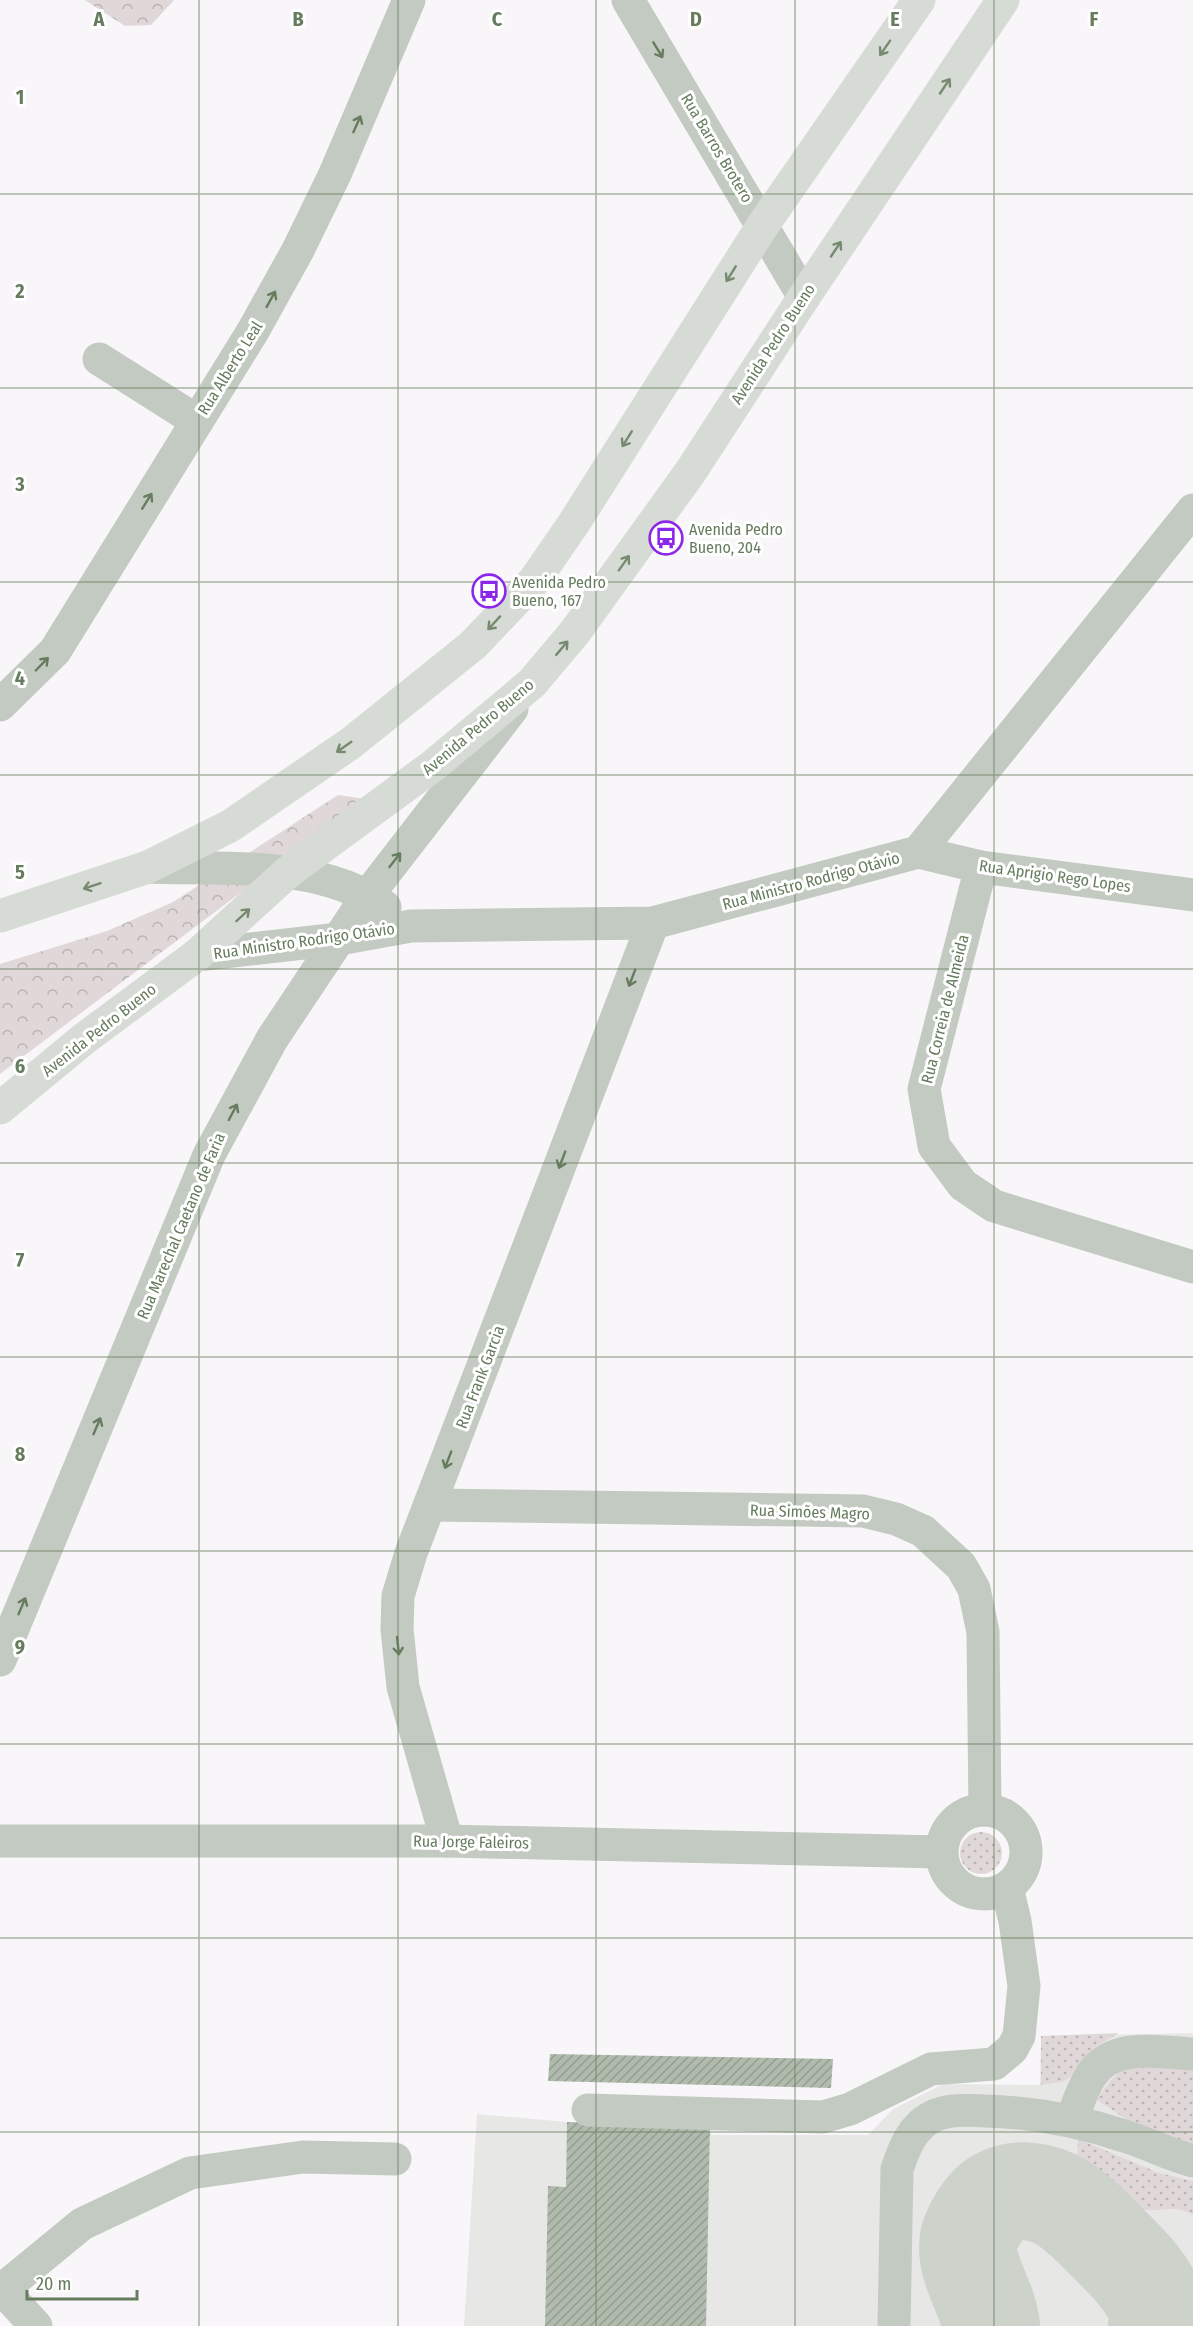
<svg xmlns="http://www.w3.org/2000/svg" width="1193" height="2326" viewBox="0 0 1193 2326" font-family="'Fira Sans Condensed',sans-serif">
  <defs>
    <pattern id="grass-dots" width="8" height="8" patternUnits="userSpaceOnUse" patternTransform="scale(1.5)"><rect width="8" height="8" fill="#e0d7d8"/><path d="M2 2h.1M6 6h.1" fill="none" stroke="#b9b3b2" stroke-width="1.8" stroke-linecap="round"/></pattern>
    <pattern id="forest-crowns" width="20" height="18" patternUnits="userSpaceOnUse" patternTransform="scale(1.5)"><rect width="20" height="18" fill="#e0d7d8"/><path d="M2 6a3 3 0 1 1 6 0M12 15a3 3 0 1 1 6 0" fill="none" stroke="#b9b3b2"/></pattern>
    <pattern id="building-hatch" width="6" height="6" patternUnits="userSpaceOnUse" patternTransform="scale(1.5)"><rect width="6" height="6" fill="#b0bbad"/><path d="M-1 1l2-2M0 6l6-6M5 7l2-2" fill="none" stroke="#939d90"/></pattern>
  </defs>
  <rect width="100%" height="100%" fill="#f8f6f8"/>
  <path fill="#e7e7e6" d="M1193 2033V2326H464L477 2114 567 2122 710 2126 711 2135H868L893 2109 943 2084 1040 2085 1041 2036Z"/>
  <g fill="url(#grass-dots)">
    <circle cx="981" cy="1853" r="21"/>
    <path d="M1119 2033 1095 2047 1077 2071 1065 2081 1041 2085V2036Z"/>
    <path d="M1144 2063 1193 2066V2147L1132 2123 1097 2100C1113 2076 1116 2071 1144 2063Z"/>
    <path d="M1078 2139 1159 2173 1193 2181V2215C1173 2202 1156 2215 1133 2208 1114 2202 1094 2184 1077 2173Z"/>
  </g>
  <g fill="url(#forest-crowns)">
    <path d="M85 0H174L151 25 125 26Z"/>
    <path d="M338 795 365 799 0 1074V964L107 931 173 902Z"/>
  </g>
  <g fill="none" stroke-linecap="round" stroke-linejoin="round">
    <path stroke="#cdd2cb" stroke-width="98" d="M991 2326C988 2297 963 2268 969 2238 972 2228 978 2218 984 2210 1005 2182 1045 2189 1070 2208 1086 2220 1100 2235 1114 2249 1130 2265 1150 2285 1157 2308 1159 2313 1157 2320 1157 2326"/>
  </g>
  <g fill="url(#building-hatch)">
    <path d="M550 2054 833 2059 831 2088 548 2081Z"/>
    <path d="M567 2122 710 2126 706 2326H545L548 2186 566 2187Z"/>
  </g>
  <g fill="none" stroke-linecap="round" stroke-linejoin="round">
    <g stroke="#c3cac1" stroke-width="33">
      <path d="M628 0 804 297"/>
      <path d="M99 359 197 421"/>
      <path d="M0 705 55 651 253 331 298 250 335 174 409 0"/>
      <path d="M918 852 981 867 1193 895"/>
      <path d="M148 867C225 870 319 860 385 907"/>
      <path d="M981 867 924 1089 934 1146 963 1185 994 1206 1193 1267"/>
      <path d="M197 955 339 939 411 926 653 923 918 852 1193 510"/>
      <path d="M431 1505 863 1511 896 1519 923 1531 961 1566 974 1589 983 1632 985 1809"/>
      <path d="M0 1660 209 1155 272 1039 368 895 512 709"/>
      <circle cx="984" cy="1852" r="42"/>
      <path d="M0 1841H447L941 1852"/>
      <path d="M447 1841 403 1687 397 1629 398 1596 411 1553 653 923"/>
      <path d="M588 2110 823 2117 850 2109 931 2069 994 2064 1012 2049 1019 2036 1024 1986 1015 1921 1007 1888"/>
      <path d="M1071 2121C1077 2106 1083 2087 1092 2074 1114 2042 1160 2052 1193 2054"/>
      <path d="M0 2287 36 2326"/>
      <path d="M3 2289 82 2224 190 2173 303 2157 395 2159"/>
      <path d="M894 2326 897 2169C903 2152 909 2134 924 2122 942 2108 963 2110 985 2111 1033 2112 1079 2121 1124 2136 1148 2143 1169 2155 1193 2161"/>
    </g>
    <g stroke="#d6dcd5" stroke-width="33">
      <path d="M0 916 148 867 230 826 351 743 473 645 534 581 574 523 763 225 919 0"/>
      <path d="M0 1108 85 1038 197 955 288 872 434 765 532 683 575 632 691 471 804 297 1003 0"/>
    </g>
  </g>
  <defs><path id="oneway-shaft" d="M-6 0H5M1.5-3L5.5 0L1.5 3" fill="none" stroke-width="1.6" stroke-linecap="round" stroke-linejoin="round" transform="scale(1.5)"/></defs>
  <g stroke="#778a70">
    <use href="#oneway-shaft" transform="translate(885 48) rotate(125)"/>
    <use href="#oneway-shaft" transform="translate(945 86) rotate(-56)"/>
    <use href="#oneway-shaft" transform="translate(836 249) rotate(-56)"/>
    <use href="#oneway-shaft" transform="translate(731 274) rotate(122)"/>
    <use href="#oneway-shaft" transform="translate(627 439) rotate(122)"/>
    <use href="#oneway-shaft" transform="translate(624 563) rotate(-55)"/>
    <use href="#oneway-shaft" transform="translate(494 623) rotate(133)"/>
    <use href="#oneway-shaft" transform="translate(562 648) rotate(-50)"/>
    <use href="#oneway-shaft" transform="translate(344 747) rotate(145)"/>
    <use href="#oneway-shaft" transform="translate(92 886) rotate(162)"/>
    <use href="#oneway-shaft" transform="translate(243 915) rotate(-43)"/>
  </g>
  <g stroke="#667c5e">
    <use href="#oneway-shaft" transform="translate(658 50) rotate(59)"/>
    <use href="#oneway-shaft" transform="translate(357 124) rotate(-66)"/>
    <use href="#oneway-shaft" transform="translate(271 299) rotate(-61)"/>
    <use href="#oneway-shaft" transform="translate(147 501) rotate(-58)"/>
    <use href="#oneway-shaft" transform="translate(42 664) rotate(-46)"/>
    <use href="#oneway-shaft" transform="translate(395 860) rotate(-52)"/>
    <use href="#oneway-shaft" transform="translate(632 978) rotate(111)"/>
    <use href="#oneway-shaft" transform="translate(233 1112) rotate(-62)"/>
    <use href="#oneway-shaft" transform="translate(562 1160) rotate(111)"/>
    <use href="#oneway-shaft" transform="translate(97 1426) rotate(-67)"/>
    <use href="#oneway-shaft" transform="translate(448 1460) rotate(111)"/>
    <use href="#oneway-shaft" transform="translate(22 1606) rotate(-67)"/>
    <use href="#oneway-shaft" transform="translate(398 1646) rotate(84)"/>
  </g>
  <path fill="none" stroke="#667c5e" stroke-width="1.5" stroke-opacity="0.55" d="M199 0V2326M398 0V2326M596 0V2326M795 0V2326M994 0V2326M0 194H1193M0 388H1193M0 582H1193M0 775H1193M0 969H1193M0 1163H1193M0 1357H1193M0 1551H1193M0 1744H1193M0 1938H1193M0 2132H1193"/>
  <defs>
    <symbol id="bus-ring" viewBox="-11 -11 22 22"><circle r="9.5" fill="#fff" stroke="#8c26e8" stroke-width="1.5"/><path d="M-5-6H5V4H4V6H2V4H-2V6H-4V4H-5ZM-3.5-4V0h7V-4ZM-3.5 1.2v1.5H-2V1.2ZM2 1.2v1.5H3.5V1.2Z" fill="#8c26e8"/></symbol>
  </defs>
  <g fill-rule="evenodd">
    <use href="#bus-ring" x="647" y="519" width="38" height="38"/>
    <use href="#bus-ring" x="470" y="572" width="38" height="38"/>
  </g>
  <g text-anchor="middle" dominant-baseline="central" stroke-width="6" stroke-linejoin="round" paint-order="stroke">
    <g font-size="16" fill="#667c5e" stroke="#fff">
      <text transform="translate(717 148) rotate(59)">Rua Barros Brotero</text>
      <text transform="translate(773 344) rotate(-57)">Avenida Pedro Bueno</text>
      <text transform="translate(230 368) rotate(-58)">Rua Alberto Leal</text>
      <text transform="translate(478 727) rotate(-40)">Avenida Pedro Bueno</text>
      <text transform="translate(1055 876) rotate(8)">Rua Aprigio Rego Lopes</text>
      <text transform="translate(811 881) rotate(-15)">Rua Ministro Rodrigo Otávio</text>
      <text transform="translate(304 941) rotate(-8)">Rua Ministro Rodrigo Otávio</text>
      <text transform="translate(945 1009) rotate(-76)">Rua Correia de Almeida</text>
      <text transform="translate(99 1030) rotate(-38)">Avenida Pedro Bueno</text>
      <text transform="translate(181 1226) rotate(-67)">Rua Marechal Caetano de Faria</text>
      <text transform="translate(480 1377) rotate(-69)">Rua Frank Garcia</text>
      <text transform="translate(810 1512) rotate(2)">Rua Simões Magro</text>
      <text transform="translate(471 1842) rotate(1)">Rua Jorge Faleiros</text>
    </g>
    <g font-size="16" fill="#667c5e" stroke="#fff" text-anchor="start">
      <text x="689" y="529">Avenida Pedro<tspan x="689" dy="18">Bueno, 204</tspan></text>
      <text x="512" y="582">Avenida Pedro<tspan x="512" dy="18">Bueno, 167</tspan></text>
    </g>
  </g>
  <g font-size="20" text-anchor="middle" font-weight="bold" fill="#667c5e" stroke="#fff" stroke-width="6" stroke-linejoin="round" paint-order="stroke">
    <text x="99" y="26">A</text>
    <text x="298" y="26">B</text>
    <text x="497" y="26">C</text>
    <text x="696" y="26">D</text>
    <text x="895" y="26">E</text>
    <text x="1094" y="26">F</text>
    <text x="20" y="104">1</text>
    <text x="20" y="298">2</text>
    <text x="20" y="491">3</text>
    <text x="20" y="685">4</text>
    <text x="20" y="879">5</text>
    <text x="20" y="1073">6</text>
    <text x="20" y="1267">7</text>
    <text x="20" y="1461">8</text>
    <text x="20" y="1654">9</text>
  </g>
  <path d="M27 2290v9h110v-9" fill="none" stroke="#667c5e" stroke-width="3"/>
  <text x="36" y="2290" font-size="18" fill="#667c5e" stroke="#ffffff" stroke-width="4.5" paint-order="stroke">20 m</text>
</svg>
